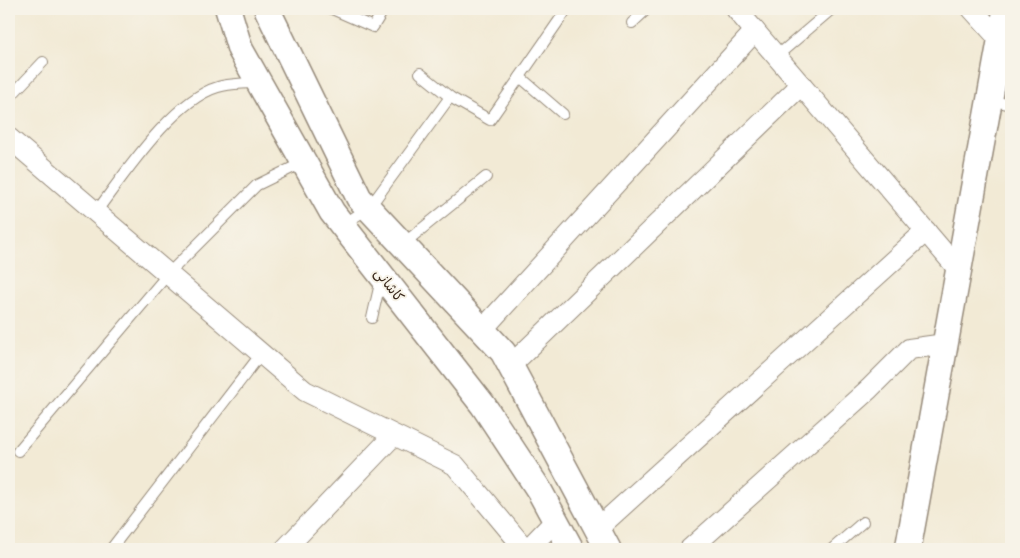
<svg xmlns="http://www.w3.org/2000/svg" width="1020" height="558" viewBox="0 0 1020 558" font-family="Sriracha,'Playpen Sans Arabic',sans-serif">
  <rect width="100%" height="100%" fill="#f7f3e8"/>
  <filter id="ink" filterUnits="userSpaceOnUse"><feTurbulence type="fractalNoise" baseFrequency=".02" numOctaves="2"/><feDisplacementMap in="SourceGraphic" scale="10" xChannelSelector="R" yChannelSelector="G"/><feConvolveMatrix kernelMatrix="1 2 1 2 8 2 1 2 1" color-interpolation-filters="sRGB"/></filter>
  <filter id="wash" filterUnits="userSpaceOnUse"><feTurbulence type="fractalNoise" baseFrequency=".0096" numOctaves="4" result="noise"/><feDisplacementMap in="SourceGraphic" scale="20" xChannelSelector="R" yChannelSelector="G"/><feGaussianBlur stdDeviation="1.12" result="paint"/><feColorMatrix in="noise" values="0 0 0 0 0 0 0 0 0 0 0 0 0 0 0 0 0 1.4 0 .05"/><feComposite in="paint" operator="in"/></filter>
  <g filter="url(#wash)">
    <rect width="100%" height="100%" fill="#f2ead5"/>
  </g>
  <g filter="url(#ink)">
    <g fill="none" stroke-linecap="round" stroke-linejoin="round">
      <defs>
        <g id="service">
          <path d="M332 9 373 27 384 9"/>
          <path d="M632 23 647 9"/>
          <path d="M777 56 832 9"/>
          <path d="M420 73 450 97 490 120 567 9"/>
          <path d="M520 77 563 114"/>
          <path d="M9 98 43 62"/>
          <path d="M990 100 1011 105"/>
          <path d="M96 212C124 175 173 100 218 87 230 83 245 84 257 82"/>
          <path d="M342 225 369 208 450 97"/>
          <path d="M403 244 486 177"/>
          <path d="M372 318 381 279"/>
          <path d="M18 451 168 274 257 185 304 162"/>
          <path d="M111 549 261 354"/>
          <path d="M832 549 863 522"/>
        </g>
        <g id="minor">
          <path d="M736 9 958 269"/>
          <path d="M972 9 1000 40"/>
          <path d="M9 138 305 391 455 465 525 549"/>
          <path d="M482 330 755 31"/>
          <path d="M510 366 801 85"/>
          <path d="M597 529 926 231"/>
          <path d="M285 549 393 436"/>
          <path d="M528 549 556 520"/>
          <path d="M690 549 869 389 909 349 945 344"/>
        </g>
        <g id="tertiary">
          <path d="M228 9 240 49 332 212 483 405 539 490 571 549"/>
          <path d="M267 9 359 198 503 352 608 549"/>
          <path d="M908 549 1006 9"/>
        </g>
      </defs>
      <use href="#service" stroke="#968a7a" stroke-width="12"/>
      <use href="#minor" stroke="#968a7a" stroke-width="22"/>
      <use href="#tertiary" stroke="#968a7a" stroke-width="28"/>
      <use href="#service" stroke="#fff" stroke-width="10"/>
      <use href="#minor" stroke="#fff" stroke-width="20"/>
      <use href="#tertiary" stroke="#fff" stroke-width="25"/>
    </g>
  </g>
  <g text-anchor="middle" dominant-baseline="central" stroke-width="4" stroke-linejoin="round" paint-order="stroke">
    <g font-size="14" fill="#3b2a1e" stroke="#f7f3e8">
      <text transform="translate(389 285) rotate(52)">کاشانی</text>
    </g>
  </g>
  <rect width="1020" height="558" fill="none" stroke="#f7f3e8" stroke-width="30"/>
</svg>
